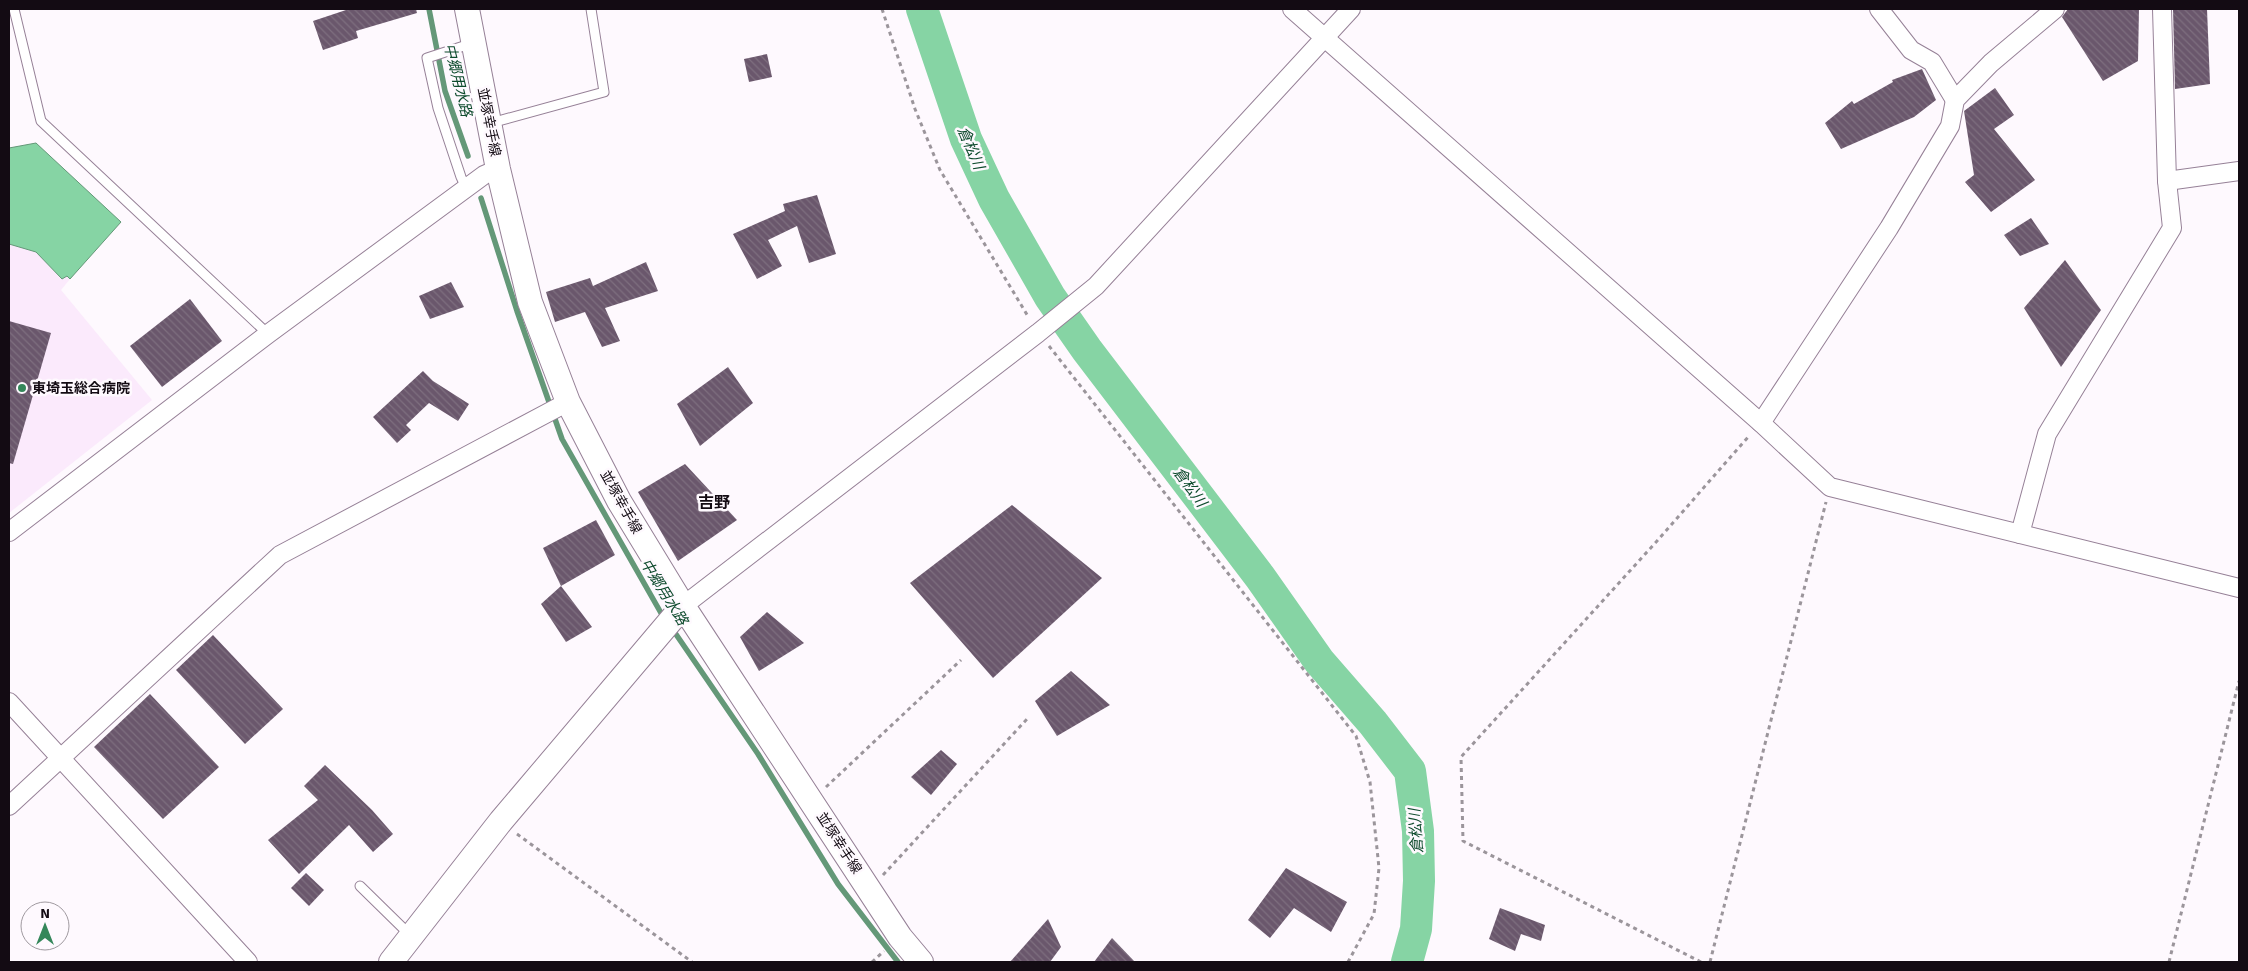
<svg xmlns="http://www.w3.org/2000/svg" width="2248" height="971" viewBox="0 0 2248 971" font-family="Signika,'Noto Sans JP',sans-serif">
  <defs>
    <pattern id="building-back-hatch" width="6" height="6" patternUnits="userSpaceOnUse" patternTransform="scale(1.25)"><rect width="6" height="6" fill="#6a576c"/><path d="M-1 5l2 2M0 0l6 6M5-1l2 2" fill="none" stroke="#7e6f7f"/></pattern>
  </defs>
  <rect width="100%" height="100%" fill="#fef9fe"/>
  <path fill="#fbeafc" d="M9 244 36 251 61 279 67 276 70 279 61 290 152 400 9 513Z"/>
  <path fill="#86d4a4" stroke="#649878" d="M36 143 121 222 70 279 67 276 62 279 36 252 9 244V148Z"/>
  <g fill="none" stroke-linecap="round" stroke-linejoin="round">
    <g stroke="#649878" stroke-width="5.5">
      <path d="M429 9 445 91 468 156"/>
      <path d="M481 198 517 311 562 439 665 620"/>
      <path d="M671 627 758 754 838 884 898 962"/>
    </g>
    <path stroke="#86d4a4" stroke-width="32" d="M922 9 966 139 994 199 1050 297 1087 350 1260 577 1319 661 1373 723 1410 771 1418 831 1419 881 1416 929 1407 962"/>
  </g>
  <g fill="url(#building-back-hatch)">
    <path d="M349 9H416L417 13 356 31 358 38 323 50 313 21Z"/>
    <path d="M2068 9H2139L2138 61 2103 81 2062 17Z"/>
    <path d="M2173 9H2207L2210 84 2175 89Z"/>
    <path d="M767 54 772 77 749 82 744 59Z"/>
    <path d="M1922 69 1936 100 1914 117 1841 149 1825 123 1852 101 1854 104 1893 82 1892 80Z"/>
    <path d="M1995 88 2014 115 1994 129 2035 180 1991 212 1965 182 1974 175 1964 111Z"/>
    <path d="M817 195 836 254 809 263 797 226 768 240 782 266 757 279 733 234 785 211 783 204Z"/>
    <path d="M2031 218 2049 244 2020 256 2004 235Z"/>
    <path d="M2065 260 2101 310 2061 367 2024 308Z"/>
    <path d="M646 262 658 291 605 308 620 341 602 347 585 312 555 322 546 292 590 278 593 286Z"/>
    <path d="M451 282 464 307 430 319 419 296Z"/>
    <path d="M190 299 222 341 162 387 130 346Z"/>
    <path d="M9 321 51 333 13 464 9 463Z"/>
    <path d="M728 367 753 403 700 446 677 404Z"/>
    <path d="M423 371 433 381 469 404 458 421 429 403 406 425 411 430 397 443 373 417Z"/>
    <path d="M685 464 737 520 678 561 638 492Z"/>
    <path d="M1012 505 1102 578 993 678 910 583Z"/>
    <path d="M596 520 615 555 561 586 543 548Z"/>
    <path d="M561 586 592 627 566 642 541 604Z"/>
    <path d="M767 612 804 643 759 671 740 637Z"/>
    <path d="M213 635 283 709 245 744 176 670Z"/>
    <path d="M1071 671 1110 705 1057 736 1035 701Z"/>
    <path d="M150 694 219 767 163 819 94 747Z"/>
    <path d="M941 750 957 764 931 795 911 777Z"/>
    <path d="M325 765 372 810 393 834 373 852 349 825 299 874 268 840 318 800 304 786Z"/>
    <path d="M1286 868 1347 902 1331 932 1294 908 1270 938 1248 920Z"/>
    <path d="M306 873 324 890 309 906 291 888Z"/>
    <path d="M1500 908 1545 925 1541 941 1521 934 1515 951 1489 939Z"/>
    <path d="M1048 919 1061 947 1050 962H1010Z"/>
    <path d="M1112 938 1135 962H1094Z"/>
  </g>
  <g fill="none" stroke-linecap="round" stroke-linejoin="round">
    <defs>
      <g id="lane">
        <path d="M14 9 41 121 268 334"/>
        <path d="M491 123 604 92 591 9"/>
        <path d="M466 188 461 177 438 108 427 58 473 43"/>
        <path d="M360 886 410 935"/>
      </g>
      <g id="street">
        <path d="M1292 9 1761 423 1830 487 2239 588"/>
        <path d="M1879 9 1911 50 1932 62 1955 100"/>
        <path d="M2167 181 2239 171"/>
        <path d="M1761 423 1889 228 1950 126 1955 100 1991 63 2055 9"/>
        <path d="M9 532 268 334 484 175 498 169"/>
        <path d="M2020 534 2047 434 2172 228 2167 181 2162 9"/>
        <path d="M683 606 1038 333 1096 286 1351 9"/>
        <path d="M9 702 248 962"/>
        <path d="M9 806 280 555 568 402"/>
      </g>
      <g id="secondary">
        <path d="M467 9 498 169 530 302 568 402 619 501 683 606 900 937 921 962"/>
        <path d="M391 962 501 821 683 606"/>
      </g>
    </defs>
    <use href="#lane" stroke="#968197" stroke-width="11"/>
    <use href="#street" stroke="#968197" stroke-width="20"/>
    <use href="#secondary" stroke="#968197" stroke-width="26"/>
    <g stroke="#9b959b" stroke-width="3" stroke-dasharray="4 4" stroke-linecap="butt">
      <path d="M882 9 915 109 940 170 1029 318"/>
      <path d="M1049 346 1356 736 1370 782 1379 868 1374 914 1348 962"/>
      <path d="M826 787 961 660"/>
      <path d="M517 834 692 962"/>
      <path d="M883 875 1027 719"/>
      <path d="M872 962 884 951"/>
      <path d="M1701 962 1463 841 1461 757 1657 541 1749 436"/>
      <path d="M1710 962 1826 502"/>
      <path d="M2169 962 2239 681"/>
    </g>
    <use href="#lane" stroke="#fff" stroke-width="9"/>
    <use href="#street" stroke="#fff" stroke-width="18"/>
    <use href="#secondary" stroke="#fff" stroke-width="24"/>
  </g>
  <circle fill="#34875a" stroke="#fef9fe" stroke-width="2" cx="22" cy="388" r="5"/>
  <g text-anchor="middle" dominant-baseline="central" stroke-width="5" stroke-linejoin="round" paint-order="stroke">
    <g font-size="14" fill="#130b13" stroke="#fef9fe">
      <text transform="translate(489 122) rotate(79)">並塚幸手線</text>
      <text transform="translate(621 502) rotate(61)">並塚幸手線</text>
      <text transform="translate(839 843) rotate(57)">並塚幸手線</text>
    </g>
    <g font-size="14" font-weight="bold" fill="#130b13" stroke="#fef9fe" text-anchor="start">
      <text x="32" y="388">東埼玉総合病院</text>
    </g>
    <g font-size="15" font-style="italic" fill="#0e4b2d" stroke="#fef9fe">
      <text transform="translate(458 80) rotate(76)">中郷用水路</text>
      <text transform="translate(971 148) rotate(67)">倉松川</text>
      <text transform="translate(1190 487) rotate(54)">倉松川</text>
      <text transform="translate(664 592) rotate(58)">中郷用水路</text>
      <text transform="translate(1416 831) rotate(-94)">倉松川</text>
    </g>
    <g font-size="16" font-weight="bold" fill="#130b13" stroke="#fef9fe">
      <text x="714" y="503">吉野</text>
    </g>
  </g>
  <rect width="2248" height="971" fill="none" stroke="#130b13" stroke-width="20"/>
  <g transform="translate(45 926)"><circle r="24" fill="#fef9fe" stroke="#a09aa0"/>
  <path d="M0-4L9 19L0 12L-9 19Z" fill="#34875a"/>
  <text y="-8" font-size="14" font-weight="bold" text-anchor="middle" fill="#130b13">N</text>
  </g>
</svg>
